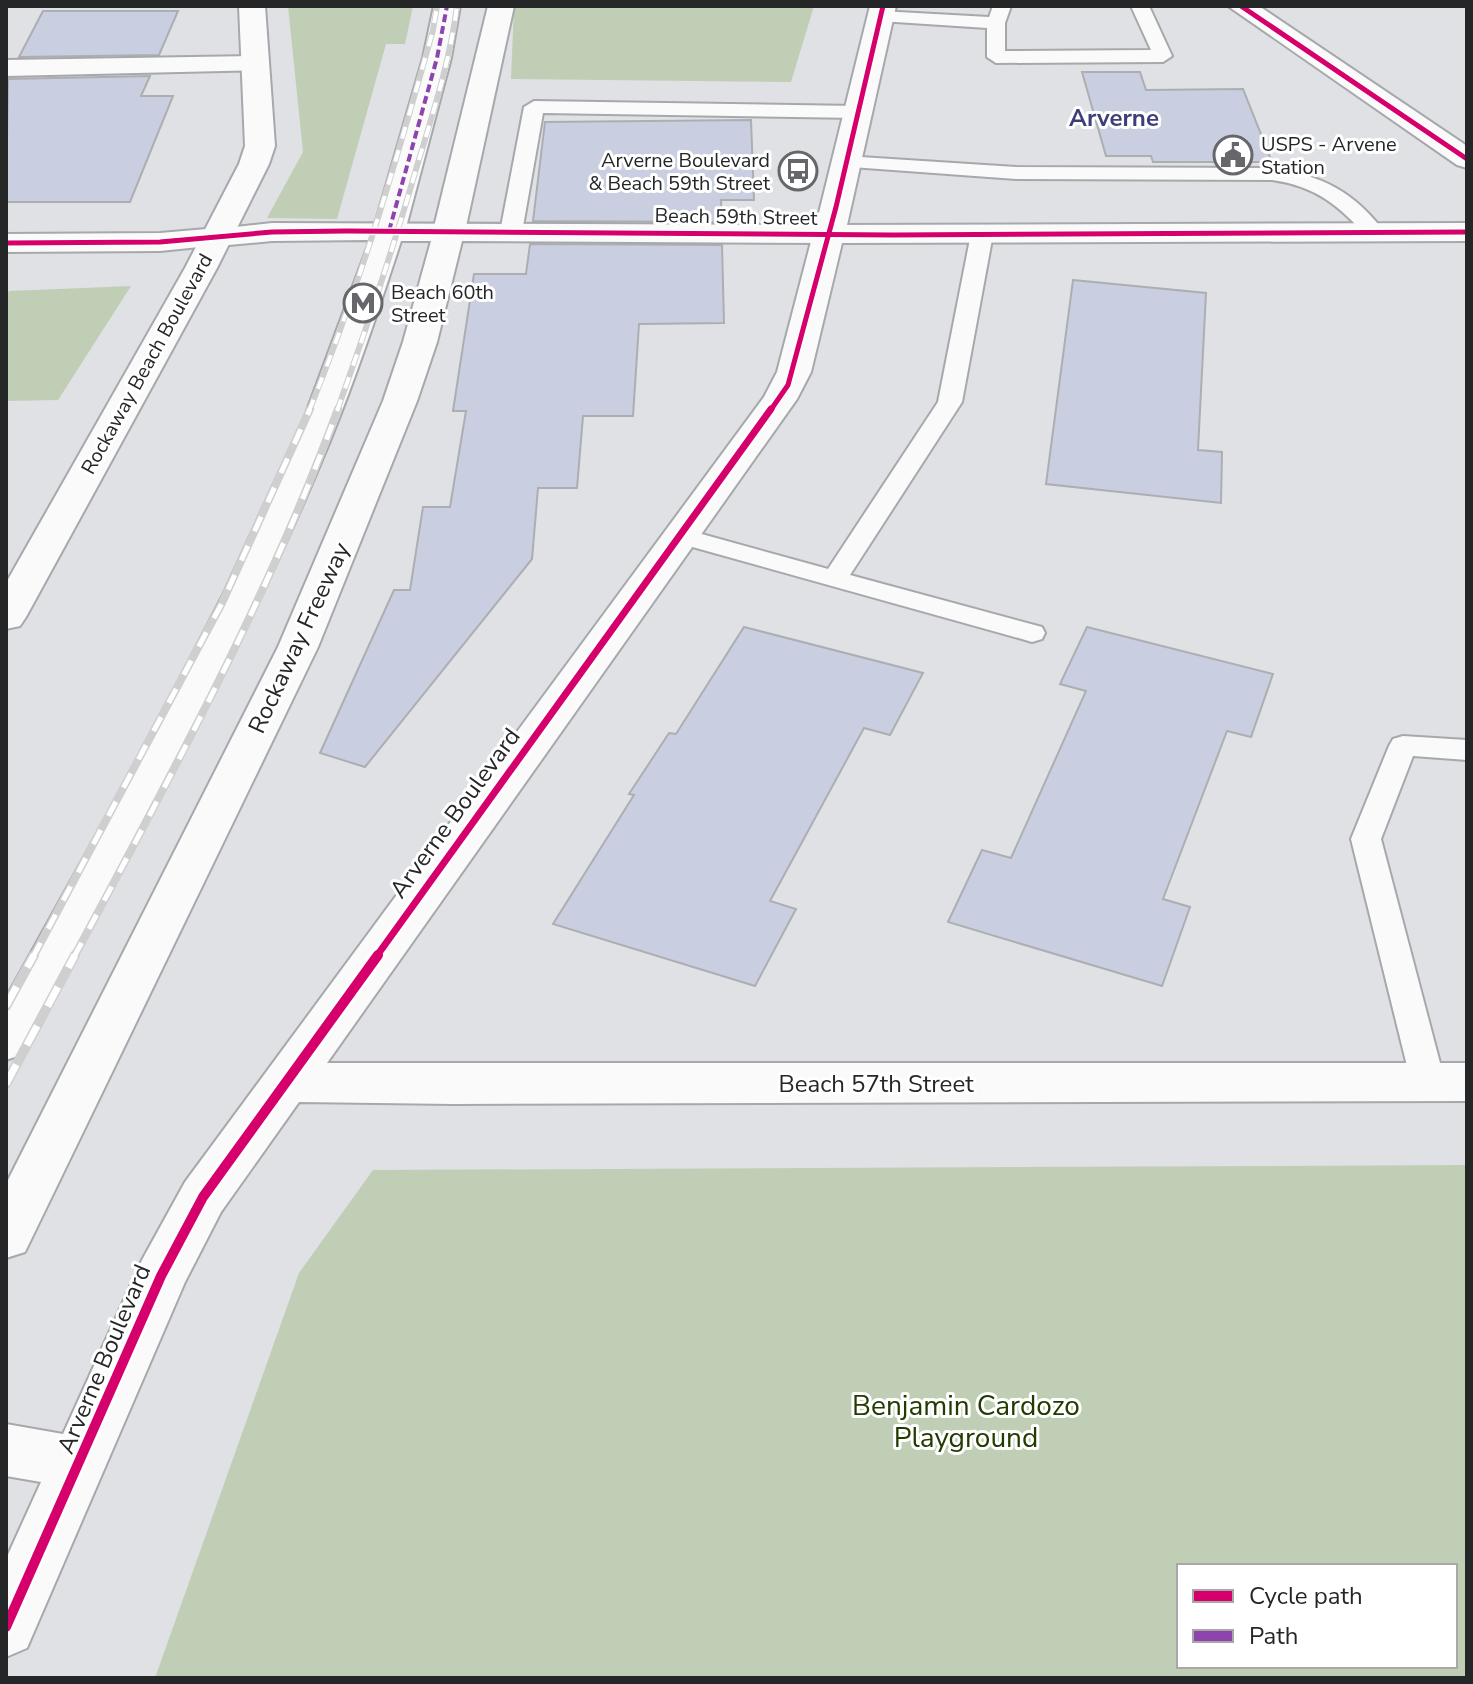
<svg xmlns="http://www.w3.org/2000/svg" width="1473" height="1684" viewBox="0 0 1473 1684" font-family="'Nunito Sans',sans-serif">
  <rect width="100%" height="100%" fill="#dfe1e5"/>
  <g fill="#c0ceb5" fill-rule="evenodd">
    <path d="M288 6H413L405 44H386L337 219 267 218 303 152Z"/>
    <path d="M514 6H814L791 82 511 79Z"/>
    <path d="M131 286 58 400 6 401V297L9 291Z"/>
    <path d="M1467 1165V1678H155L299 1273 373 1170ZM1179 1566H1455V1666H1179Z"/>
  </g>
  <g fill="#c9cfe0" stroke="#adaeb1" stroke-width="2">
    <path d="M43 11H178L159 55 19 57Z"/>
    <path d="M1082 72H1140L1146 90 1243 89 1272 162H1153L1151 156H1106Z"/>
    <path d="M150 76 141 96H173L130 202H6L8 79Z"/>
    <path d="M751 120 754 200H721L722 222 533 221 545 122Z"/>
    <path d="M530 244 722 245 724 323 639 324 633 416H583L577 488H538L532 559 365 767 320 753 394 590H410L423 507H450L466 411H453L474 274H526Z"/>
    <path d="M1073 280 1206 293 1198 450 1222 452 1221 503 1046 484Z"/>
    <path d="M744 627 923 673 890 735 864 728 770 901 796 909 755 986 553 924 634 795 629 794 669 733 676 734Z"/>
    <path d="M1087 627 1273 674 1251 737 1227 731 1163 899 1190 907 1162 986 948 922 982 850 1011 858 1086 691 1060 684Z"/>
  </g>
  <g fill="none" stroke-linecap="round" stroke-linejoin="round">
    <defs>
      <g id="lane">
        <path d="M993 6H1011L1005 23V51L1151 50 1131 6H1149L1172 56 1163 62 996 63 987 57V28L880 21 871 16 880 11 989 17Z"/>
        <path d="M534 101 858 106 868 112 858 118 543 113 522 232 511 238 500 232 524 107Z"/>
        <path d="M845 156 1016 167 1272 168C1321 175 1355 192 1385 233L1381 237H1367C1339 205 1315 186 1272 180L1016 179 838 166 835 162 838 158Z"/>
        <path d="M982 228 993 234 962 402 850 575 1042 627 1045 633 1042 639 1032 642 1022 639 671 541 667 536 671 531 680 528 828 569 938 402 971 234Z"/>
        <path d="M1403 736 1467 740V760L1413 756 1381 839 1445 1082 1440 1091 1428 1095 1416 1091 1411 1082 1351 839 1389 746 1393 739Z"/>
      </g>
      <g id="street">
        <path d="M434 6H460L451 58 405 231 400 238 389 240 378 238 373 231 423 58Z"/>
        <path d="M488 6H514L465 231 460 238 449 240 438 238 433 231Z"/>
        <path d="M254 56 264 58 268 64 264 70 6 76V60Z"/>
        <path d="M1467 223V241L842 243 811 372 797 399 327 1063H1467V1101L454 1104 299 1102 221 1212 185 1282 27 1648 6 1657V1559L41 1482 6 1476V1424L63 1434 142 1260 185 1182 764 397 777 372 813 234 818 227 829 225Z"/>
        <path d="M218 228 229 230 234 237 229 244 160 251 6 252V234L160 233Z"/>
      </g>
      <path id="secondary" d="M870 6H896L845 234 840 241 829 243 462 241 437 342 417 401 318 647 25 1252 6 1258V1184L278 647 383 401 403 342 431 241H401C379 308 357 375 330 441 243 652 131 853 23 1054L6 1060V998L146 745 223 595 305 416 370 240 272 241 218 246 207 244 202 237 207 230 272 223 816 225Z"/>
      <g id="primary">
        <path d="M239 6H265L275 146 269 164 217 268 26 617 20 626 6 629V583L185 268 239 164 245 146Z"/>
        <path d="M1228 6H1259L1467 146V168L1457 165Z"/>
      </g>
    </defs>
    <use href="#lane" stroke="#a7a8ab" stroke-width="4"/>
    <use href="#street" stroke="#a7a8ab" stroke-width="4"/>
    <use href="#secondary" stroke="#a7a8ab" stroke-width="4"/>
    <use href="#primary" stroke="#a7a8ab" stroke-width="4"/>
    <use href="#lane" fill="#fafafb" fill-rule="evenodd"/>
    <use href="#street" fill="#fafafb" fill-rule="evenodd"/>
    <use href="#secondary" fill="#fafafb" fill-rule="evenodd"/>
    <use href="#primary" fill="#fafafb" fill-rule="evenodd"/>
    <defs>
      <g id="rail-far2">
        <path d="M309 411C360 286 397 159 433 30L437 6"/>
        <path d="M337 411C366 330 393 249 417 166 433 113 450 61 457 6"/>
      </g>
      <g id="rail-far1">
        <path d="M33 957 222 603 310 409"/>
        <path d="M74 957C169 779 268 599 338 409"/>
      </g>
      <g id="rail">
        <path d="M6 1006 34 955"/>
        <path d="M6 1084 75 955"/>
      </g>
    </defs>
    <use href="#rail-far2" stroke="#cfcfd0" stroke-width="6"/>
    <use href="#rail-far1" stroke="#cfcfd0" stroke-width="8"/>
    <use href="#rail" stroke="#cfcfd0" stroke-width="10"/>
    <use href="#rail-far2" stroke="#fff" stroke-width="4" stroke-dasharray="12" stroke-linecap="butt"/>
    <use href="#rail-far1" stroke="#fff" stroke-width="5" stroke-dasharray="16" stroke-linecap="butt"/>
    <use href="#rail" stroke="#fff" stroke-width="7" stroke-dasharray="22" stroke-linecap="butt"/>
    <path stroke="#8e44ad" stroke-width="4" stroke-dasharray="8 4" stroke-linecap="butt" d="M389 231 437 58 447 6"/>
    <defs>
      <g id="cycleway-far2">
        <path d="M1241 6 1467 159"/>
        <path d="M6 243 160 242 272 232 346 231 893 235 1467 232"/>
        <path d="M770 411 788 385 836 207 883 6"/>
      </g>
      <path id="cycleway-far1" d="M376 957 771 409"/>
      <path id="cycleway" d="M6 1627 161 1276 203 1197 378 955"/>
    </defs>
    <use href="#cycleway-far2" stroke="#fff" stroke-width="8"/>
    <use href="#cycleway-far1" stroke="#fff" stroke-width="12"/>
    <use href="#cycleway" stroke="#fff" stroke-width="15"/>
    <use href="#cycleway-far2" stroke="#d6006c" stroke-width="5"/>
    <use href="#cycleway-far1" stroke="#d6006c" stroke-width="7"/>
    <use href="#cycleway" stroke="#d6006c" stroke-width="10"/>
  </g>
  <defs>
    <symbol id="civic-ring" viewBox="-11 -11 22 22"><circle r="9.5" fill="#fff" stroke="#66676a" stroke-width="1.5"/><path d="M-.6-6.5H3V-4.5H.6V-3L4-1V1h2V6H-6V1h2V-1L-.6-3ZM-1.2 2.5V6h2.4V2.5Z" fill="#66676a"/></symbol>
    <symbol id="bus-ring" viewBox="-11 -11 22 22"><circle r="9.5" fill="#fff" stroke="#66676a" stroke-width="1.5"/><path d="M-5-6H5V4H4V6H2V4H-2V6H-4V4H-5ZM-3.5-4V0h7V-4ZM-3.5 1.2v1.5H-2V1.2ZM2 1.2v1.5H3.5V1.2Z" fill="#66676a"/></symbol>
    <symbol id="metro-ring" viewBox="-11 -11 22 22"><circle r="9.5" fill="#fff" stroke="#66676a" stroke-width="1.5"/><path d="M-5.5 5V-5H-3L0 0L3-5H5.5V5H3V-.5L0 4L-3-.5V5Z" fill="#66676a"/></symbol>
  </defs>
  <g fill-rule="evenodd">
    <use href="#civic-ring" x="1211" y="133" width="44" height="44"/>
    <use href="#bus-ring" x="776" y="149" width="44" height="44"/>
    <use href="#metro-ring" x="341" y="281" width="44" height="44"/>
  </g>
  <g text-anchor="middle" dominant-baseline="central" stroke-width="6" stroke-linejoin="round" paint-order="stroke">
    <g font-size="20" fill="#252628" stroke="#fff" text-anchor="start">
      <text x="1261" y="144">USPS - Arvene<tspan x="1261" dy="23">Station</tspan></text>
      <text x="770" y="160" text-anchor="end">Arverne Boulevard<tspan x="770" dy="23">&amp; Beach 59th Street</tspan></text>
      <text x="391" y="292">Beach 60th<tspan x="391" dy="23">Street</tspan></text>
    </g>
    <g font-size="20" fill="#252628" stroke="#fff">
      <text transform="translate(736 217) rotate(1)">Beach 59th Street</text>
      <text transform="translate(147 364) rotate(-61)">Rockaway Beach Boulevard</text>
    </g>
    <g font-size="24" font-weight="bold" fill="#3e3e7a" stroke="#fff">
      <text x="1114" y="118">Arverne</text>
    </g>
    <g font-size="24" fill="#252628" stroke="#fff">
      <text transform="translate(299 638) rotate(-65)">Rockaway Freeway</text>
      <text transform="translate(455 813) rotate(-54)">Arverne Boulevard</text>
      <text x="876" y="1084">Beach 57th Street</text>
      <text transform="translate(104 1359) rotate(-67)">Arverne Boulevard</text>
    </g>
    <g font-size="28" fill="#233a00" stroke="#fff">
      <text x="966" y="1406">Benjamin Cardozo<tspan x="966" dy="32">Playground</tspan></text>
    </g>
  </g>
  <rect width="1473" height="1684" fill="none" stroke="#252628" stroke-width="16"/>
  <rect x="1177" y="1564" width="280" height="104" fill="#ffffff" stroke="#a8a8a9" stroke-width="2"/>
  <rect x="1193" y="1590" width="40" height="12" fill="#d6006c" stroke="#a8a8a9" stroke-width="2"/>
  <text x="1249" y="1604" font-size="24" fill="#252628">Cycle path</text>
  <rect x="1193" y="1630" width="40" height="12" fill="#8e44ad" stroke="#a8a8a9" stroke-width="2"/>
  <text x="1249" y="1644" font-size="24" fill="#252628">Path</text>
</svg>
